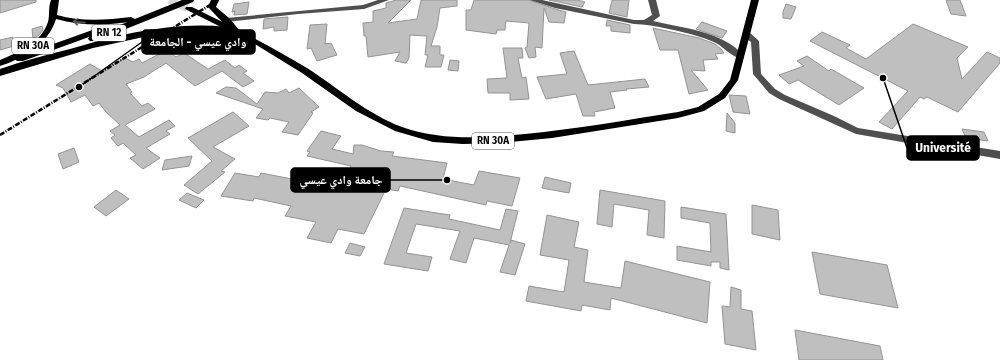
<svg xmlns="http://www.w3.org/2000/svg" width="1000" height="360" viewBox="0 0 1000 360" font-family="'Fira Sans','Noto Naskh Arabic',sans-serif">
  <rect width="100%" height="100%" fill="#fff"/>
  <g fill="#bfbfbf" stroke="#939393">
    <path d="M0 0H36V2L0 13Z"/>
    <path d="M396 0H411L388 23 417 19 421 0H457V6L440 8 437 27 431 46H440V55H444L441 67H425L428 55H425L427 36 410 35 409 58 406 63 395 61 400 52 368 57 366 36H364L363 23 373 22V11L386 8V3Z"/>
    <path d="M474 0H529L555 9 566 12 564 23 549 22 544 8 542 48 535 47 536 57 529 58 525 48 527 47 529 23 506 21 505 30H497L496 34 466 30V10H471Z"/>
    <path d="M549 0H577L585 2 582 7Z"/>
    <path d="M612 0H629L627 17 609 13Z"/>
    <path d="M946 0H960L966 16 951 14Z"/>
    <path d="M249 2 247 14 234 15 235 11 232 12 234 4Z"/>
    <path d="M786 4 796 7 791 19 783 18V12Z"/>
    <path d="M288 17 287 30 274 31V27L263 29 264 19Z"/>
    <path d="M607 20 630 25V33L611 31V26H606Z"/>
    <path d="M702 22 727 31 722 38 696 29Z"/>
    <path d="M327 24 325 44 331 43 337 55 317 61 311 48 307 49 310 25Z"/>
    <path d="M913 24 968 47 957 58 962 79 987 52 1000 58V63L958 112 927 97 924 99 920 97 892 129 879 122 908 91 810 41 822 32 850 45 846 48 866 59Z"/>
    <path d="M42 26 43 30 39 35 33 39 32 29Z"/>
    <path d="M653 28 699 38 715 44 721 49 724 53 715 54 718 59 703 60 705 71 691 70 708 90 689 94 678 50H660Z"/>
    <path d="M13 37 14 46 0 50V40Z"/>
    <path d="M503 48H522L523 58H518L522 78 526 77 529 99 510 100V93H488L487 79 507 78Z"/>
    <path d="M167 50 176 57 184 53 208 69 225 60 235 68 239 65 247 71 243 73 254 81 243 87 222 71 195 86 166 63 144 77 126 84 132 92 130 93 142 106 148 103 155 109 125 125 139 137 169 120 175 126 166 131 170 134 146 148 160 158 143 169 130 158 136 155 123 143 118 146 111 138 115 135 110 131 120 125 106 112 99 103 93 106 85 95 71 102 63 88 56 85 90 64 102 71 125 58 133 62 139 59 142 63Z"/>
    <path d="M574 51 588 85 645 79 649 87 626 89 627 90 610 92 615 108 594 112 595 116H583L576 94 546 99 537 77 567 74 560 53Z"/>
    <path d="M807 56 829 71 831 69 864 88 839 105 798 80 789 84 779 75 804 66 797 61Z"/>
    <path d="M450 60 459 61 458 71 448 70Z"/>
    <path d="M226 87 236 88 257 104 265 92 278 93 286 89 289 93 299 88 319 107 311 112 313 113 298 135 282 132 289 122 270 118 268 120 256 118 263 109 216 93Z"/>
    <path d="M729 95 746 96 750 114 733 112Z"/>
    <path d="M233 112 249 126 213 147 235 159 221 171 225 172 198 194 184 185 212 161 188 138Z"/>
    <path d="M727 113 735 123V133L726 131Z"/>
    <path d="M962 129 984 132 988 141 966 138Z"/>
    <path d="M321 131 341 136 332 149 353 154 354 145H362L381 151 394 152 392 156 447 163 443 179 474 185 479 171 520 178 512 206 487 201 486 205 400 186 398 191 386 189 364 234 338 229 331 243 307 238 316 222 285 216 291 206 254 198 253 201 221 196 235 173 259 177 261 173 292 179 291 182 337 192 351 166 307 156 310 152 307 151Z"/>
    <path d="M74 148 79 162 63 169 58 154Z"/>
    <path d="M192 156 189 166 162 170 165 160Z"/>
    <path d="M545 177 571 183 569 193 542 188Z"/>
    <path d="M116 190 129 199 106 216 94 207Z"/>
    <path d="M600 190 665 201 664 238 647 235 649 210 614 204 612 227 597 224Z"/>
    <path d="M187 193 204 200 196 208 179 200Z"/>
    <path d="M752 205 778 210 780 240 752 234Z"/>
    <path d="M681 207 726 214 729 270 720 268V262H711V266L677 260V246L711 252 710 223 681 218Z"/>
    <path d="M404 208 450 215 449 219 500 230 506 209 518 211 510 243 511 240 525 244 515 275 500 272 509 245 474 238 466 263 450 259 460 231 416 224 406 253 432 257 428 271 384 264Z"/>
    <path d="M547 215 579 222 574 247 588 250 584 282 621 288 625 261 710 282 707 323 611 298 610 310 582 305 581 311 526 301 529 286 564 292 569 260 540 255Z"/>
    <path d="M350 243 365 247 360 256 345 253Z"/>
    <path d="M812 252 887 265 898 308 820 294Z"/>
    <path d="M731 287 741 290V309L752 311 756 350 725 344 722 306 730 307Z"/>
    <path d="M795 330 880 346 883 360H799Z"/>
  </g>
  <g fill="none" stroke-linecap="round" stroke-linejoin="round">
    <path stroke="#d9d9d9" stroke-width="8" stroke-dasharray="8 4" stroke-linecap="butt" d="M169 0 189 9"/>
    <g fill="#4f4f4f" fill-rule="evenodd">
      <path d="M378 0H389L364 9 298 14 226 22 222 20 226 18 363 5Z"/>
      <path d="M530 0H542L634 20H644L652 15 648 0H656L660 16 653 21C682 28 723 31 744 56L743 58C734 60 724 47 716 43 701 35 652 24 634 24L555 8Z"/>
      <path d="M743 32H749L759 41 761 74 775 89 785 95 834 116 858 128 1000 151V159L856 134 779 99 769 93 753 74 751 42 743 36Z"/>
    </g>
    <g fill="#000" fill-rule="evenodd">
      <path d="M51 0H59L57 15C81 22 106 20 131 17L135 19 134 21C109 26 81 26 56 19 49 43 23 59 0 66V60C19 52 41 43 48 22 50 15 48 7 51 0Z"/>
      <path d="M751 0H759L738 80 725 98 704 111 678 118 552 138 500 143 463 144 433 142 395 131 356 111 302 73 253 43 185 9 186 7H192C231 26 269 45 307 68 338 88 367 114 402 127 442 141 484 138 525 134 576 129 627 120 678 112L698 107 719 94 730 80Z"/>
    </g>
    <g fill="#000" fill-rule="evenodd">
      <path d="M182 0H194L193 2 96 41H90L88 39 89 37 23 61H17L15 59 17 57 98 28H104L105 31Z"/>
      <path d="M211 0H219L216 7 229 18 240 31 238 33 195 31 153 35 93 48 0 76V69C23 61 46 55 70 49 121 34 174 21 227 27L208 7Z"/>
    </g>
    <path stroke="#000" stroke-width="2.5" stroke-dasharray="5 1.5 1 1.5" stroke-linecap="butt" d="M0 135 218 0"/>
  </g>
  <defs><path id="oneway-shaft" d="M-6 0H5M1.5-3L5.5 0L1.5 3" fill="none" stroke-width="1.6" stroke-linecap="round" stroke-linejoin="round"/></defs>
  <use stroke="#595959" href="#oneway-shaft" transform="translate(79 22) rotate(-174)"/>
  <g text-anchor="middle" dominant-baseline="central" stroke-width="3" stroke-linejoin="round" paint-order="stroke">
    <g fill="#fff" stroke="#4c4c4c" stroke-width="1">
      <rect x="92" y="25" width="34" height="16" rx="3"/>
      <rect x="12" y="38" width="42" height="16" rx="3"/>
      <rect x="472" y="133" width="42" height="16" rx="3"/>
    </g>
    <g font-size="10" font-weight="bold" fill="#000">
      <text x="109" y="33">RN 12</text>
      <text x="33" y="46">RN 30A</text>
      <text x="493" y="141">RN 30A</text>
    </g>
  </g>
  <path fill="none" stroke="#000" stroke-width="1.5" d="M79 87L142 42M883 78L907 148M447 180L390 180"/>
  <g fill="#000" stroke="#fff" stroke-width="1.5">
    <circle cx="79" cy="87" r="4"/>
    <circle cx="883" cy="78" r="4"/>
    <circle cx="447" cy="180" r="4"/>
  </g>
  <g fill="#000" stroke="#000" stroke-width="1.5">
    <rect x="142" y="30" width="113" height="24" rx="4"/>
    <rect x="907" y="136" width="72" height="24" rx="4"/>
    <rect x="291" y="168" width="99" height="24" rx="4"/>
  </g>
  <g font-size="12" text-anchor="middle" font-weight="bold" fill="#fff">
    <text x="198" y="46">وادي عيسي - الجامعة</text>
    <text x="943" y="152">Université</text>
    <text x="341" y="184">جامعة وادي عيسي</text>
  </g>
</svg>
